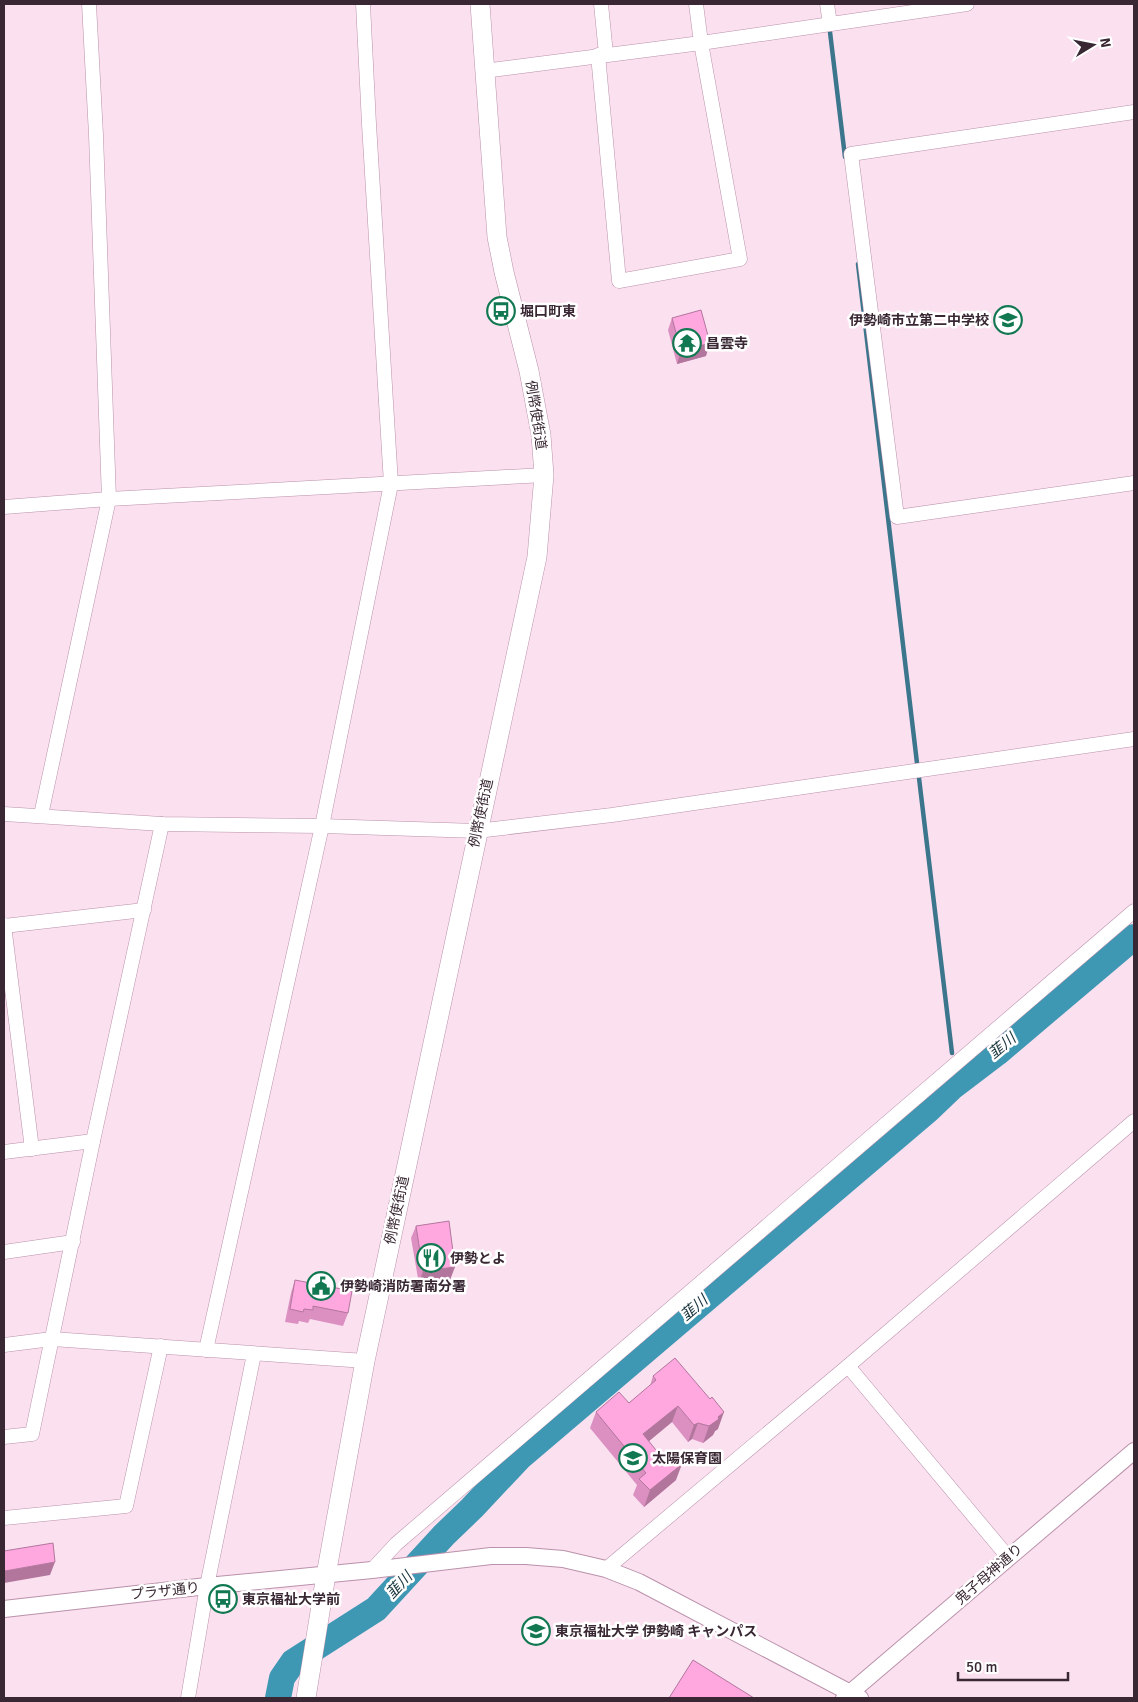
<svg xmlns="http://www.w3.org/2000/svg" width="1138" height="1702" viewBox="0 0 1138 1702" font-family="Signika,'Noto Sans JP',sans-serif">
  <rect width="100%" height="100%" fill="#fbe0f0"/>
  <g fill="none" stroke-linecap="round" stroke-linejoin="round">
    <g stroke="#3c768d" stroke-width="4.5">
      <path d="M830 32 845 157"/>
      <path d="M858 264 917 763"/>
      <path d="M919 778 952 1053"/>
      <path d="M960 1069 964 1078"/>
    </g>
    <path stroke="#3e98b3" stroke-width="26" d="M278 1698 282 1678 293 1662 376 1609 444 1535 472 1508 520 1457 928 1110 951 1088 997 1053 1134 937"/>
    <defs>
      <g id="minor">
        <path d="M601 4 606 54"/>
        <path d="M827 4 830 24"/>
        <path d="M598 55 619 281 740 259 701 43 696 4"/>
        <path d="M484 71 701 43 967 4"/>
        <path d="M1134 112 851 154 897 517 1134 483"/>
        <path d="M4 507 109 499 544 475"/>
        <path d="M4 814 162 824 322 826 477 831 612 815 1134 739"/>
        <path d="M41 815 109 499 96 135 89 4"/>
        <path d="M4 925 32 1149"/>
        <path d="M4 926 144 910"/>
        <path d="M4 1152 93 1141"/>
        <path d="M4 1252 73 1242"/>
        <path d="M4 1345 52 1339 365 1361"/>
        <path d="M206 1350 322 826 391 484 369 124 363 4"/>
        <path d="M848 1366 1008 1557"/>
        <path d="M4 1437 32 1434 93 1141 162 824"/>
        <path d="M4 1518 126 1506 161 1346"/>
        <path d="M606 1569 848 1366 1134 1121"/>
        <path d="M372 1570 396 1544 1134 911"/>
        <path d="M188 1698 207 1586 254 1354"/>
      </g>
      <g id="tertiary">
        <path d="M4 1609 207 1586 372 1570 491 1556H526L563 1559 606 1569 639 1582 860 1698"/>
        <path d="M844 1698 1134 1451"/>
      </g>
      <path id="secondary" d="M306 1698 326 1575 365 1361 537 557 544 475 541 435 529 371 504 272 497 237 480 4"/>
    </defs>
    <use href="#minor" stroke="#ba91ab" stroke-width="15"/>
    <use href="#tertiary" stroke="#ba91ab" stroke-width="18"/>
    <use href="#secondary" stroke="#ba91ab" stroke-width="20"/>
    <use href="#minor" stroke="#fff" stroke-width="14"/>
    <use href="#tertiary" stroke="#fff" stroke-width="16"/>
    <use href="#secondary" stroke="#fff" stroke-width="19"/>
  </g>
  <g fill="#db90c1">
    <path d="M672 318 706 356 677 364 668 330Z"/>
    <path d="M416 1226 450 1280 419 1284 411 1238Z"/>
    <path d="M295 1280 348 1313 343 1326 310 1319 308 1323 299 1321 298 1324 285 1322 291 1293Z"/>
    <path d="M653 1376 718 1429 715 1431 713 1435 703 1443 692 1439 688 1442 672 1422 649 1441 676 1480 644 1507 633 1495 637 1485 590 1428 596 1412 629 1403 650 1386Z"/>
  </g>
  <g fill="#b2769d">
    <path d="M710 343 706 356 677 364 681 351Z"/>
    <path d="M455 1267 450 1280 419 1284 423 1271Z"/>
    <path d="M678 1406 672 1422 637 1451 643 1434Z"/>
    <path d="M724 1412 718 1429 715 1431 713 1435 703 1443 709 1426 718 1417Z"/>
    <path d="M698 1423 692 1439 688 1442 694 1425Z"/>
    <path d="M682 1464 676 1480 644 1507 650 1490Z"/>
    <path d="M55 1562 50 1575 4 1583V1573L5 1571Z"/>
  </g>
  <g fill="#ffa8e0" stroke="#b2769d">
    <path d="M701 310 710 343 681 351 672 318Z"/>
    <path d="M449 1221 455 1267 423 1271 416 1226Z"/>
    <path d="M295 1280 352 1291 348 1313 313 1306V1310L304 1309 303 1312 290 1309Z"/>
    <path d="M675 1358 710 1399 712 1397 724 1412 718 1417 719 1419 709 1426 698 1423 694 1425 678 1406 643 1434 664 1460 672 1452 682 1464 650 1490 639 1479 646 1473 596 1412 619 1392 629 1403 656 1380 653 1376Z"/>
    <path d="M53 1543 55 1562 5 1571 4 1567V1551Z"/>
    <path d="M693 1660 754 1698H669Z"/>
  </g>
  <defs>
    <symbol id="bus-ring" viewBox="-11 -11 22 22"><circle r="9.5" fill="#fff" stroke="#127851" stroke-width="1.5"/><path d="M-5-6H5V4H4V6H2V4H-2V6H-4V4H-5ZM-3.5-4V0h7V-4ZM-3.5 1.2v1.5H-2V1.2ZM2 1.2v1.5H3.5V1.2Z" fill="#127851"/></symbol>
    <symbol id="school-ring" viewBox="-11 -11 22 22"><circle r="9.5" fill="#fff" stroke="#127851" stroke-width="1.5"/><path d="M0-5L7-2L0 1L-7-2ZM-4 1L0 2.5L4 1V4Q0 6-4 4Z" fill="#127851"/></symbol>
    <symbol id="temple-ring" viewBox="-11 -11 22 22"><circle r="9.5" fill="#fff" stroke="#127851" stroke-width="1.5"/><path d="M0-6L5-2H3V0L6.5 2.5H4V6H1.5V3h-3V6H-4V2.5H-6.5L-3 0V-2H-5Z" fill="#127851"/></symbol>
    <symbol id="restaurant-ring" viewBox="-11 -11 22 22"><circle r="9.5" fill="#fff" stroke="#127851" stroke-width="1.5"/><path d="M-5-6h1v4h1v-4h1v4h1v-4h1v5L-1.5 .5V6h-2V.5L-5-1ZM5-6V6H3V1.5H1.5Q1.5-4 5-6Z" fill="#127851"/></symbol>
    <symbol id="civic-ring" viewBox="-11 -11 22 22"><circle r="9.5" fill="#fff" stroke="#127851" stroke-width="1.5"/><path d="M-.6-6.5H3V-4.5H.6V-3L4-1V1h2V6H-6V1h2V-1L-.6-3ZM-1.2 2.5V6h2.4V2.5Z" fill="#127851"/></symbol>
    <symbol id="university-ring" viewBox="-11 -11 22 22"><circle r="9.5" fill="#fff" stroke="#127851" stroke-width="1.5"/><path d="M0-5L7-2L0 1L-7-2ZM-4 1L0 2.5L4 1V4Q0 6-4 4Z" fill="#127851"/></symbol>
  </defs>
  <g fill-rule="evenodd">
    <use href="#bus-ring" x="485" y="295" width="32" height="32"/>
    <use href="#school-ring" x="992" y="304" width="32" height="32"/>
    <use href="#temple-ring" x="671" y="327" width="32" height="32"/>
    <use href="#restaurant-ring" x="415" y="1242" width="32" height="32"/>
    <use href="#civic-ring" x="305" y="1270" width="32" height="32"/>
    <use href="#school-ring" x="617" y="1442" width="32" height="32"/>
    <use href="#bus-ring" x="207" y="1583" width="32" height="32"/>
    <use href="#university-ring" x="520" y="1615" width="32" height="32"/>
  </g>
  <g text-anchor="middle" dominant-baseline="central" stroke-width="5" stroke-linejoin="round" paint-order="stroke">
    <g font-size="14" font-weight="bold" fill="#392833" stroke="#fff" text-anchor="start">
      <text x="520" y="311">堀口町東</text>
      <text x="989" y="320" text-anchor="end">伊勢崎市立第二中学校</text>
      <text x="706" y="343">昌雲寺</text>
      <text x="450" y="1258">伊勢とよ</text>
      <text x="340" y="1286">伊勢崎消防署南分署</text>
      <text x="652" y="1458">太陽保育園</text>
      <text x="242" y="1599">東京福祉大学前</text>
      <text x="555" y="1631">東京福祉大学 伊勢崎 キャンパス</text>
    </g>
    <g font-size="14" fill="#392833" stroke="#fff">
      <text transform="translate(536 415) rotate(81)">例幣使街道</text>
      <text transform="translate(481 813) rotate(-78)">例幣使街道</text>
      <text transform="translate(397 1210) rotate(-78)">例幣使街道</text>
      <text transform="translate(989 1574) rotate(-41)">鬼子母神通り</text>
      <text transform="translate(165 1591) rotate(-6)">プラザ通り</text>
    </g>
    <g font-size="15" font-style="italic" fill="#18343d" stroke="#fff">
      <text transform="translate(1002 1046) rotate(-40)">韮川</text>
      <text transform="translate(694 1308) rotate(-41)">韮川</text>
      <text transform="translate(399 1585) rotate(-47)">韮川</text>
    </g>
  </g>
  <rect width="1138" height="1702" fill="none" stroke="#392833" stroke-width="10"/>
  <g transform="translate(1093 45) rotate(80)" stroke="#ffffff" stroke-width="4" paint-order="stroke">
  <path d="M0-4L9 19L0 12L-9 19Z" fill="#392833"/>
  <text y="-8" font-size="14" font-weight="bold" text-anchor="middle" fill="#392833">N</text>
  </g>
  <path d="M958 1672v8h110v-8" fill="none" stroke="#392833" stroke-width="2.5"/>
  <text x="966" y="1672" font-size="15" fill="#392833" stroke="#ffffff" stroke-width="4" paint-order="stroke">50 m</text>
</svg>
